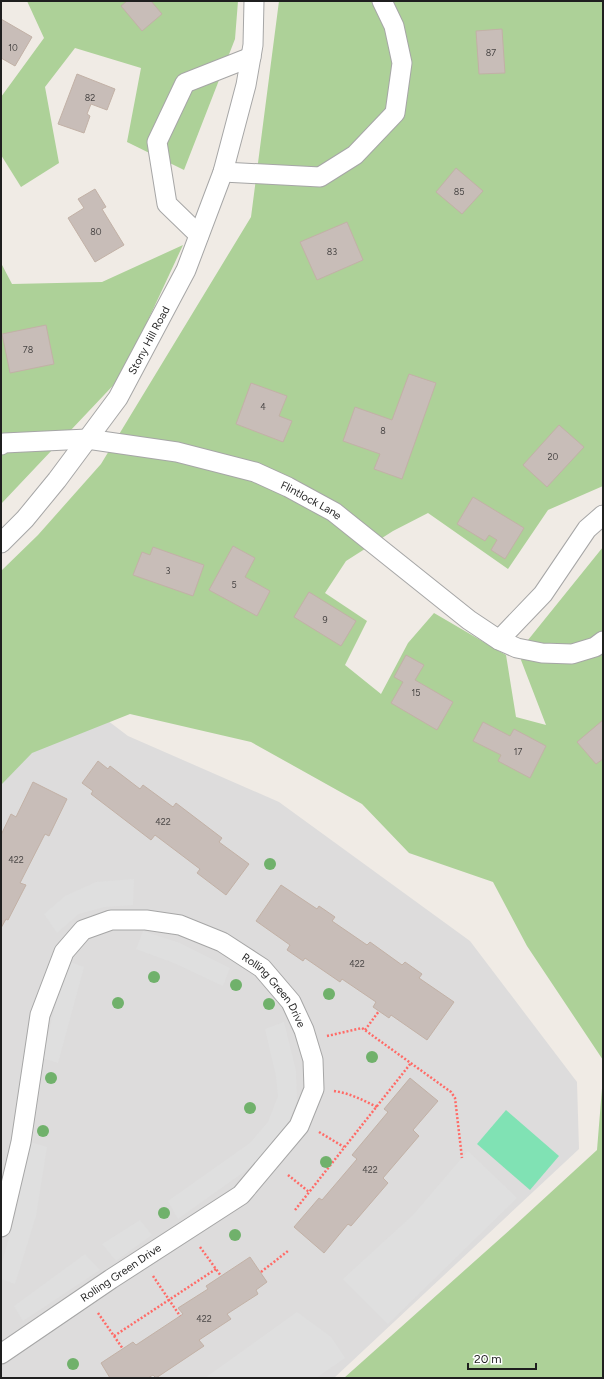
<svg xmlns="http://www.w3.org/2000/svg" width="604" height="1379" viewBox="0 0 604 1379" font-family="Figtree,sans-serif">
  <rect width="100%" height="100%" fill="#f0ebe5"/>
  <path fill="#dddcdc" d="M33 664 128 736 279 802 470 941 577 1082 579 1149 334 1378H1V727Z"/>
  <g fill="#add198">
    <path d="M27 1H238L235 39 184 170 127 142 141 68 75 48 45 87 59 163 21 187 1 155V97L44 38Z"/>
    <path d="M279 1H603V486L548 510 508 569 428 513 393 531 346 561 325 593 367 621 345 665 381 694 408 643 434 613 506 655 516 717 546 725 521 660 528 640 603 547V1060L527 946 493 882 409 853 362 804 251 742 130 714 32 753 1 785V571L38 535 101 464 251 217Z"/>
    <path d="M183 245 122 376 1 504V263L12 284 102 282Z"/>
    <path d="M603 1076V1378H344L513 1227 597 1150Z"/>
  </g>
  <path fill="#80e2b4" d="M506 1110 559 1156 530 1190 477 1144Z"/>
  <g fill="#dfdfdf">
    <path d="M134 879 133 905 104 907 79 914 57 933 44 914 65 896 96 882Z"/>
    <path d="M143 931 180 943 230 968 223 986 174 963 136 949Z"/>
    <path d="M67 961 84 967 58 1063 42 1058Z"/>
    <path d="M284 1022 296 1071 297 1101 289 1121 277 1143 259 1161 178 1219 168 1201 250 1143 268 1122 278 1096 276 1076 265 1029Z"/>
    <path d="M30 1142 47 1147 36 1216 15 1284 1 1279V1266L16 1212Z"/>
    <path d="M468 1151 517 1198 388 1324 343 1279 413 1215Z"/>
    <path d="M140 1220 152 1235 116 1261 102 1244Z"/>
    <path d="M85 1254 100 1270 23 1321 14 1306Z"/>
    <path d="M297 1312 331 1337 345 1358 316 1378H205Z"/>
  </g>
  <g fill="#c8bdb8" stroke="#c2b1a6">
    <path d="M127 1H151L162 14 142 31 121 6Z"/>
    <path d="M1 19 32 37 15 66 1 58Z"/>
    <path d="M502 29 505 73 479 74 476 31Z"/>
    <path d="M77 74 115 89 107 110 91 104 87 114 90 116 84 133 58 124Z"/>
    <path d="M456 168 483 191 462 214 436 192Z"/>
    <path d="M95 189 106 207 102 209 124 245 95 262 68 218 84 208 78 199Z"/>
    <path d="M347 222 363 260 317 280 300 242Z"/>
    <path d="M46 325 54 364 10 373 2 334Z"/>
    <path d="M409 374 436 383 402 479 374 469 380 454 343 441 355 407 392 420Z"/>
    <path d="M251 383 287 396 279 416 292 421 283 442 236 424Z"/>
    <path d="M559 425 584 447 547 487 523 465Z"/>
    <path d="M473 497 524 528 505 559 491 550 497 540 489 535 485 541 457 524Z"/>
    <path d="M233 546 255 558 245 577 270 591 257 616 209 590Z"/>
    <path d="M153 547 204 565 193 596 133 575 142 552 150 555Z"/>
    <path d="M309 592 356 621 341 646 294 617Z"/>
    <path d="M406 655 424 665 415 680 453 702 437 730 391 703 403 682 394 677Z"/>
    <path d="M603 720V759L596 764 577 742Z"/>
    <path d="M483 722 510 736 514 729 546 746 530 778 498 761 501 755 473 741Z"/>
    <path d="M98 761 108 769 110 766 140 789 143 785 173 807 176 803 222 838 219 842 249 864 226 895 197 873 200 869 155 835 151 840 91 794 93 791 82 783Z"/>
    <path d="M33 782 67 799 49 836 45 834 20 883 26 885 8 920 6 919 1 928V835L11 814 16 817Z"/>
    <path d="M281 885 317 909 319 906 335 917 332 921 367 945 370 942 402 965 405 962 422 974 419 978 454 1002 427 1040 391 1015 389 1018 373 1007 376 1002 342 979 340 982 305 958 303 961 287 950 290 945 256 921Z"/>
    <path d="M410 1078 438 1101 413 1130 419 1136 383 1178 388 1183 351 1226 348 1224 324 1253 294 1227 319 1198 322 1200 357 1159 352 1155 388 1112 384 1109Z"/>
    <path d="M250 1257 267 1282 256 1290 258 1294 227 1314 231 1319 199 1340 204 1346 156 1378 153 1375 148 1378H110L101 1363 133 1342 136 1345 183 1314 178 1308 208 1289 206 1286Z"/>
  </g>
  <g fill="none" stroke-linecap="round" stroke-linejoin="round">
    <defs>
      <g id="street">
        <path d="M223 172 320 177 355 155 395 113 402 63 394 26 382 1"/>
        <path d="M199 235 167 204 157 142 185 83 251 57"/>
        <path id="s1" d="M1 445 4 443 87 439 177 452 255 472 288 487 334 512 469 620 499 640 517 648 542 653 572 654 595 647 603 641"/>
        <path id="s2" d="M1 543 25 519 57 480 118 398 186 270 223 172 246 85 253 45 254 1"/>
        <path d="M499 640 543 594 587 529 603 515"/>
        <path id="s3" d="M1 1227 21 1142 40 1015 64 952 83 930 111 920H146L180 925 222 942 262 968 291 1002 304 1030 313 1060 314 1089 299 1126 241 1195 111 1279 1 1354"/>
      </g>
    </defs>
    <use href="#street" stroke="#a6a6a6" stroke-width="21"/>
    <g stroke="#ff6b67" stroke-width="2.5" stroke-dasharray="2 2" stroke-linecap="butt">
      <path d="M365 1030 379 1011"/>
      <path d="M327 1036 362 1028 451 1092 455 1098 462 1158"/>
      <path d="M334 1091C349 1093 363 1100 377 1107"/>
      <path d="M319 1132 344 1147"/>
      <path d="M288 1175 309 1192"/>
      <path d="M295 1210 411 1063"/>
      <path d="M200 1247 221 1276"/>
      <path d="M261 1272 288 1251"/>
      <path d="M153 1276 180 1316"/>
      <path d="M98 1313 123 1349"/>
      <path d="M114 1336 216 1269"/>
    </g>
    <use href="#street" stroke="#fff" stroke-width="19"/>
  </g>
  <g fill="#70b16b">
    <circle cx="270" cy="864" r="6"/>
    <circle cx="154" cy="977" r="6"/>
    <circle cx="236" cy="985" r="6"/>
    <circle cx="329" cy="994" r="6"/>
    <circle cx="118" cy="1003" r="6"/>
    <circle cx="269" cy="1004" r="6"/>
    <circle cx="372" cy="1057" r="6"/>
    <circle cx="51" cy="1078" r="6"/>
    <circle cx="250" cy="1108" r="6"/>
    <circle cx="43" cy="1131" r="6"/>
    <circle cx="326" cy="1162" r="6"/>
    <circle cx="164" cy="1213" r="6"/>
    <circle cx="235" cy="1235" r="6"/>
    <circle cx="73" cy="1364" r="6"/>
  </g>
  <g text-anchor="middle" dominant-baseline="central" stroke-width="3.5" stroke-linejoin="round" paint-order="stroke">
    <g font-size="9" fill="#494645">
      <text x="13" y="47">10</text>
      <text x="491" y="52">87</text>
      <text x="90" y="97">82</text>
      <text x="459" y="191">85</text>
      <text x="96" y="231">80</text>
      <text x="332" y="251">83</text>
      <text x="28" y="349">78</text>
      <text x="263" y="406">4</text>
      <text x="383" y="430">8</text>
      <text x="553" y="456">20</text>
      <text x="168" y="570">3</text>
      <text x="234" y="584">5</text>
      <text x="325" y="619">9</text>
      <text x="416" y="692">15</text>
      <text x="518" y="751">17</text>
      <text x="163" y="821">422</text>
      <text x="16" y="859">422</text>
      <text x="357" y="963">422</text>
      <text x="370" y="1169">422</text>
      <text x="204" y="1318">422</text>
    </g>
    <g font-size="11" fill="#1f1f1f" stroke="#fff">
      <text stroke="none"><textPath href="#s2" startOffset="252">Stony Hill Road</textPath></text>
      <text stroke="none"><textPath href="#s1" startOffset="321">Flintlock Lane</textPath></text>
      <text stroke="none"><textPath href="#s3" startOffset="529">Rolling Green Drive</textPath></text>
      <text transform="translate(121 1273) rotate(-34)">Rolling Green Drive</text>
    </g>
  </g>
  <rect width="604" height="1379" fill="none" stroke="#1f1f1f" stroke-width="4"/>
  <path d="M468 1363v6h68v-6" fill="none" stroke="#1f1f1f" stroke-width="2"/>
  <text x="474" y="1363" font-size="12" fill="#1f1f1f" stroke="#ffffff" stroke-width="3" paint-order="stroke">20 m</text>
</svg>
